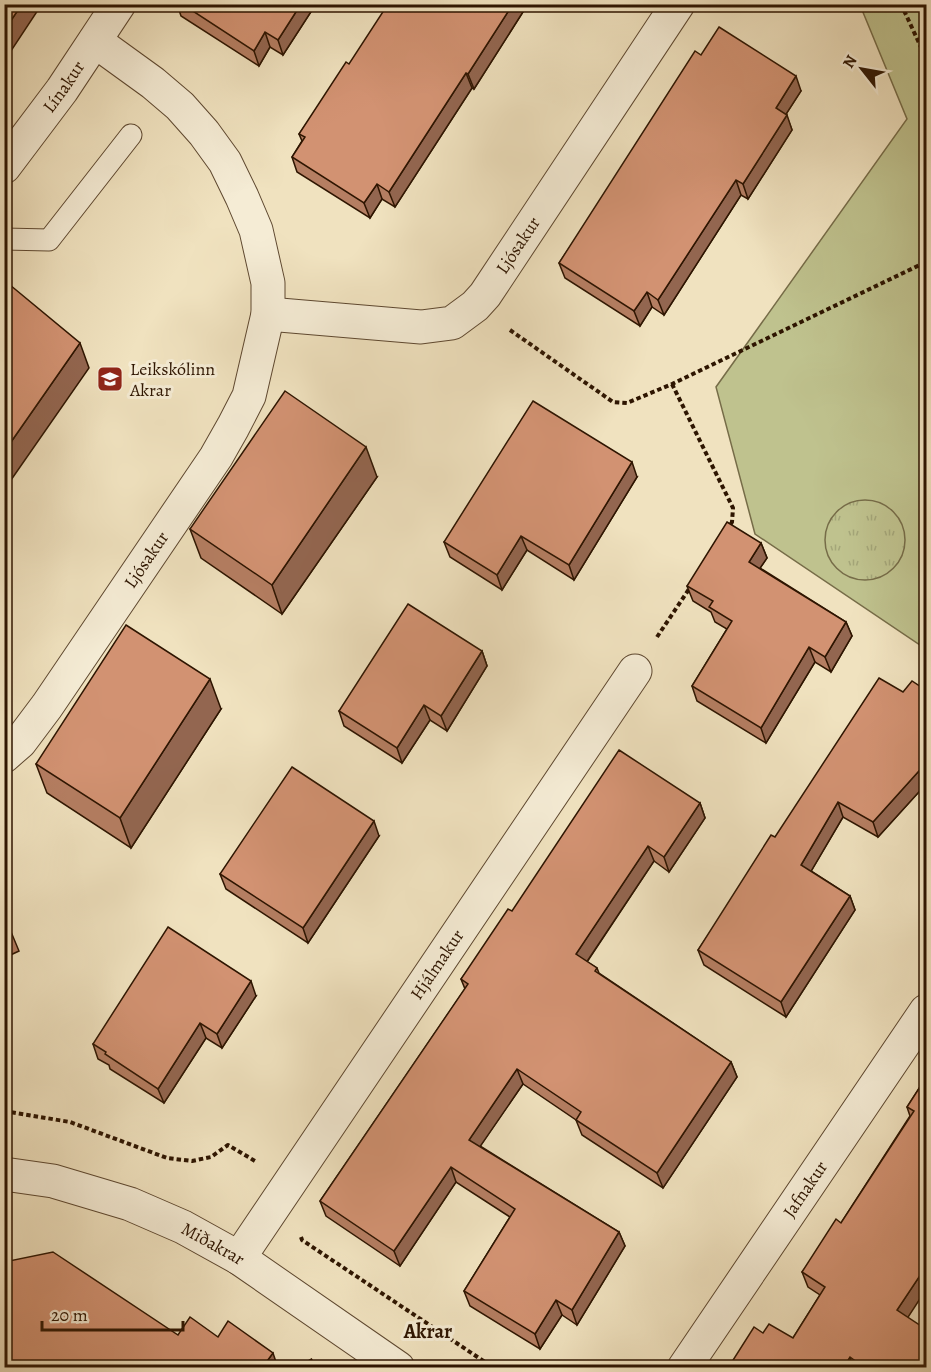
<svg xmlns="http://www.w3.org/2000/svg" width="931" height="1372" viewBox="0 0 931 1372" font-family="Alegreya,serif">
  <defs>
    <pattern id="park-tufts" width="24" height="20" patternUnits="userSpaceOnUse" patternTransform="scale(1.5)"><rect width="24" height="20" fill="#bfc28e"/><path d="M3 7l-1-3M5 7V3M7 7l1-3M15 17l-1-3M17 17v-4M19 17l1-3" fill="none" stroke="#a4a679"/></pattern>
  </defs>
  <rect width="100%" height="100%" fill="#f0e2bf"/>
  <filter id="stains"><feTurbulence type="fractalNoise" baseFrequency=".00333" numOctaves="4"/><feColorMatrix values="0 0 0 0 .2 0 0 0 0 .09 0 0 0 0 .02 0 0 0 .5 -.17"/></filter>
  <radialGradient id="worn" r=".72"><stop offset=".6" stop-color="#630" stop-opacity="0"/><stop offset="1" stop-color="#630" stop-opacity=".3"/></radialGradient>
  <path fill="#bfc28e" stroke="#766c48" stroke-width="1.5" d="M860 5H925L926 7V649L755 534 716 387 907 119Z"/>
  <circle fill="url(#park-tufts)" stroke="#766c48" stroke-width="1.5" cx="865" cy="540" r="40"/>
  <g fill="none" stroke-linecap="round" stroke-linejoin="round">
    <defs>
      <path id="service" d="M4 239 49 240 131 135"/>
      <g id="minor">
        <path id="s1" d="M4 167 62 90 119 4"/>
        <path id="s2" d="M268 314 421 327 452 323 475 306 485 295 678 4"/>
        <path id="s3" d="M4 756 20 742 47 706 216 457 233 427 249 396 268 314V283L256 230 242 197 225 162 204 133 180 106 153 83 95 41"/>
        <path id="s4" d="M4 1174 53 1181 130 1204 183 1227 239 1258 398 1368"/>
        <path id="s5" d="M239 1258 635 671"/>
        <path id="s6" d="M684 1368 926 1011"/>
      </g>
    </defs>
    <use href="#service" stroke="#5e4830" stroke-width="23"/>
    <use href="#minor" stroke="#5e4830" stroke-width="35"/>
    <g stroke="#2e1501" stroke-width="4" stroke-dasharray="4.5 3" stroke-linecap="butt">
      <path d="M901 4 926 58"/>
      <path d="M510 330 613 402 627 403 672 384 926 262"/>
      <path d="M672 384 733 508 732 522 729 527"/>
      <path d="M657 637 691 586"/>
      <path d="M4 1111 70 1122 167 1158 192 1161 211 1157 228 1145 255 1161"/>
      <path d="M301 1237 302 1240 494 1368"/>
      <path d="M310 1359 315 1368"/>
    </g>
    <use href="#service" stroke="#f5ecd5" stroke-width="21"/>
    <use href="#minor" stroke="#f5ecd5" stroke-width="33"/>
  </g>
  <g fill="#b57e62" stroke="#2e1501" stroke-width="1.5">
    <path d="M177 4H316L283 55 270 47 259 66 181 16Z"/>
    <path d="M528 4 474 89 472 88 395 207 382 199 370 218 297 172 292 157 302 141 299 134 349 64Z"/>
    <path d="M701 55 801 91 786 114 792 130 748 199 741 195 664 315 652 307 640 326 565 278 559 263Z"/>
    <path d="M377 477 282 614 201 558 190 529Z"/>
    <path d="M637 477 574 580 527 550 502 590 450 557 444 542Z"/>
    <path d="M761 543 767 558 760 568 846 622 852 636 831 672 815 662 766 743 697 701 692 686 727 629 715 622 711 612 693 601 687 586Z"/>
    <path d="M482 651 487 666 447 731 430 720 402 763 344 726 339 711Z"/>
    <path d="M927 691V783L878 837 843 817 811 871 850 896 855 910 786 1017 704 965 698 950 775 837 903 692Z"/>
    <path d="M221 709 131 848 47 793 36 764Z"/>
    <path d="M700 803 705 818 669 872 654 861 587 962 597 968 599 973 731 1062 737 1077 663 1188 582 1135 576 1120 523 1084 480 1146 619 1232 625 1246 577 1325 562 1315 540 1349 470 1306 464 1291 510 1217 456 1182 400 1266 326 1216 320 1201 465 989 461 979 512 911Z"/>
    <path d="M379 836 308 943 226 889 220 874Z"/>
    <path d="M4 915 19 951 4 958Z"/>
    <path d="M256 996 222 1048 206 1038 164 1103 110 1069 109 1065 98 1059 93 1044Z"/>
    <path d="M927 1076 908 1317 927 1368H728L763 1333 793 1338 820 1295 808 1287 802 1272 841 1223 910 1116 907 1107Z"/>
  </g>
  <g fill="#936650" stroke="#2e1501" stroke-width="1.5">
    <path d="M22 4H42L5 60 4 31Z"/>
    <path d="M301 4H316L283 55 278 40Z"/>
    <path d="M513 4H528L474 89 468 74Z"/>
    <path d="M265 32 270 47 259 66 254 51Z"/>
    <path d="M466 73 472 88 395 207 389 192Z"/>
    <path d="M796 76 801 91 781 122 776 108Z"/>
    <path d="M787 115 792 130 748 199 743 184Z"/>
    <path d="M736 180 741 195 664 315 658 300Z"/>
    <path d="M377 184 382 199 370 218 364 203Z"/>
    <path d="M647 292 652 307 640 326 634 311Z"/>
    <path d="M80 343 89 368 4 490V452Z"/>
    <path d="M366 447 377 477 282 614 272 585Z"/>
    <path d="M632 462 637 477 574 580 569 565Z"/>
    <path d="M521 536 527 550 502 590 497 575Z"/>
    <path d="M761 543 767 558 754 577 749 562Z"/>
    <path d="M846 622 852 636 831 672 825 657Z"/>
    <path d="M809 647 815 662 766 743 761 728Z"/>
    <path d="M482 651 487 666 447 731 441 716Z"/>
    <path d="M210 679 221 709 131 848 120 818Z"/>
    <path d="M424 705 430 720 402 763 397 748Z"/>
    <path d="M927 762V783L878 837 873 822Z"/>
    <path d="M838 802 843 817 806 880 801 865Z"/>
    <path d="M700 803 705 818 669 872 664 857Z"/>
    <path d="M374 821 379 836 308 943 303 928Z"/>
    <path d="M648 846 654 861 582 969 576 954Z"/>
    <path d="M850 896 855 910 786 1017 781 1002Z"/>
    <path d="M251 981 256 996 222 1048 217 1034Z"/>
    <path d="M200 1023 206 1038 164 1103 158 1089Z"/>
    <path d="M731 1062 737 1077 663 1188 657 1173Z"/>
    <path d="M517 1069 523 1084 475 1154 469 1140Z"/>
    <path d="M451 1167 456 1182 400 1266 394 1251Z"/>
    <path d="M619 1232 625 1246 577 1325 572 1310Z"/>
    <path d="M927 1265V1288L903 1325 897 1310Z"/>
    <path d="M556 1300 562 1315 540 1349 535 1334Z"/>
    <path d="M273 1353 278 1368H262Z"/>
    <path d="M850 1357 853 1368H843Z"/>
  </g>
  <g fill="#d29272" stroke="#2e1501" stroke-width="1.5">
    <path d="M4 4H22L4 31Z"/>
    <path d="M182 4H301L278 40 265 32 254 51Z"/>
    <path d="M388 4H513L468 74 466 73 389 192 377 184 364 203 292 157 305 137 299 134 346 62 349 64Z"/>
    <path d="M719 27 796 76 776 108 787 115 743 184 736 180 658 300 647 292 634 311 559 263 695 51 701 55Z"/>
    <path d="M4 280 80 343 4 452Z"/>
    <path d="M285 391 366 447 272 585 190 529Z"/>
    <path d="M533 401 632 462 569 565 521 536 497 575 444 542Z"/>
    <path d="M727 522 761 543 749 562 846 622 825 657 809 647 761 728 692 686 732 621 709 607 713 601 687 586Z"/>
    <path d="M408 604 482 651 441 716 424 705 397 748 339 711Z"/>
    <path d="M126 625 210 679 120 818 36 764Z"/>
    <path d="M879 678 903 692 912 681 927 691V762L873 822 838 802 801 865 850 896 781 1002 698 950 771 835 775 837Z"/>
    <path d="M619 750 700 803 664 857 648 846 576 954 597 968 595 971 731 1062 657 1173 576 1120 581 1112 517 1069 469 1140 619 1232 572 1310 556 1300 535 1334 464 1291 515 1209 451 1167 394 1251 320 1201 468 984 461 979 508 909 512 911Z"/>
    <path d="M292 767 374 821 303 928 220 874Z"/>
    <path d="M4 915 8 922 4 923Z"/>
    <path d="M168 927 251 981 217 1034 200 1023 158 1089 105 1054 106 1052 93 1044Z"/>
    <path d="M927 1076V1265L897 1310 927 1330V1368H865L850 1357 843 1368H728L754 1327 763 1333 769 1324 793 1338 825 1287 802 1272 836 1219 841 1223 914 1111 907 1107Z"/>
    <path d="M53 1252 178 1335 190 1317 218 1337 228 1321 273 1353 262 1368H4V1262Z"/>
  </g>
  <defs>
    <symbol id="school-square" viewBox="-11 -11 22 22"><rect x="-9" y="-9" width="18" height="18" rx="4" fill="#8f2418" stroke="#f5ecd5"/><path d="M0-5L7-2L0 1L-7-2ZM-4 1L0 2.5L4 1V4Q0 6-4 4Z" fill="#fff"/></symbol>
  </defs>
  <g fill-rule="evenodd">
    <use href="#school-square" x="95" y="364" width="30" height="30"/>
  </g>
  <g text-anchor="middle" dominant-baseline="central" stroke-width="6" stroke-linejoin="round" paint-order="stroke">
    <g font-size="18" fill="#2e1501" stroke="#f5ecd5">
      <text stroke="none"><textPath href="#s1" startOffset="100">Línakur</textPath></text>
      <text stroke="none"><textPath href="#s2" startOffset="288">Ljósakur</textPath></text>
      <text stroke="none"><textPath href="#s3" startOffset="243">Ljósakur</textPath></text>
      <text stroke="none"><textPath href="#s5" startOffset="354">Hjálmakur</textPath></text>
      <text stroke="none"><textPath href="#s6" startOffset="216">Jafnakur</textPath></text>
      <text stroke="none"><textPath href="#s4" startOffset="222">Miðakrar</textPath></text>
    </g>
    <g font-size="18" fill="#2e1501" stroke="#f5ecd5" text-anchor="start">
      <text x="130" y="369">Leikskólinn<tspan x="130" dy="21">Akrar</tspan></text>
    </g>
    <g font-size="20" font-weight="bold" fill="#2e1501" stroke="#f5ecd5">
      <text x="428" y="1331">Akrar</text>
    </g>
  </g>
  <rect width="931" height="1372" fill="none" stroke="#f0e2bf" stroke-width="24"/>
  <rect x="6" y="6" width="919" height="1360" fill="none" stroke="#2e1501" stroke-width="3"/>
  <rect x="12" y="12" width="907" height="1348" fill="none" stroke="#2e1501" stroke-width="1.5"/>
  <g transform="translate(862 69) rotate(301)" stroke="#f5ecd5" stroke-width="4.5" paint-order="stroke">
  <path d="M0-4.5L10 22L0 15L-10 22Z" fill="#2e1501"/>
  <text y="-9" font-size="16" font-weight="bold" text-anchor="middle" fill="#2e1501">N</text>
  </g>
  <path d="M42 1321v9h141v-9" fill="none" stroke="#2e1501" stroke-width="3"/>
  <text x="51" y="1321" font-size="18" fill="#2e1501" stroke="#f5ecd5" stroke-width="4.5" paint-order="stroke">20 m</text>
  <rect width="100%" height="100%" filter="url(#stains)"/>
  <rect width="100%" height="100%" fill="url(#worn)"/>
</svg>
